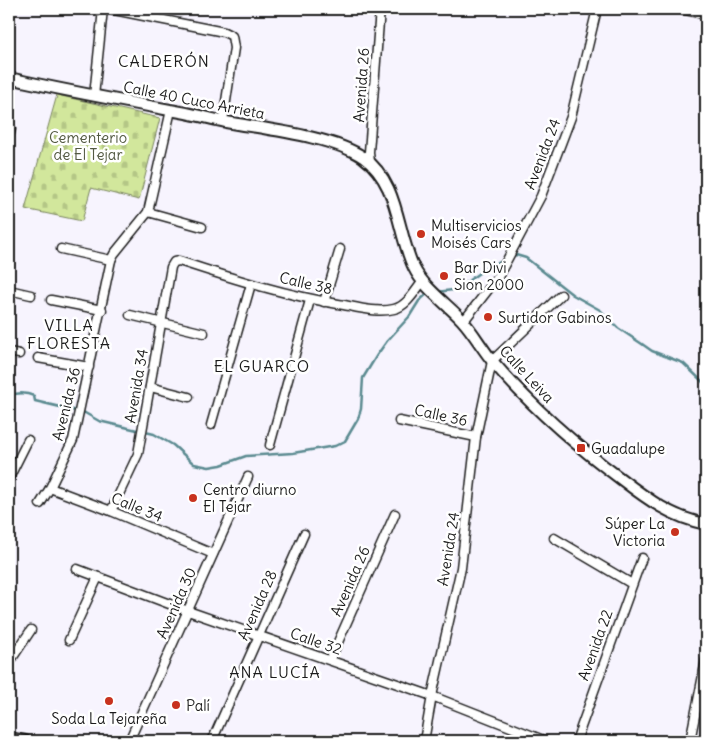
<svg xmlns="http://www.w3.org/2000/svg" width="715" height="750" viewBox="0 0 715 750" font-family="Delius,sans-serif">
  <defs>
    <pattern id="cemetery-stones" width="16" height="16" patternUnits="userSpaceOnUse" patternTransform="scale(1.25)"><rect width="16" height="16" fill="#d2e79c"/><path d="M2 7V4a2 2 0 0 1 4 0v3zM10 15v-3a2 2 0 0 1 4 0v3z" fill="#b4c686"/></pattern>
  </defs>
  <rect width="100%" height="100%" fill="#f7f4fe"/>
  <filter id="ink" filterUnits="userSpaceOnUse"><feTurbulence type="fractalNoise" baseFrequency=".02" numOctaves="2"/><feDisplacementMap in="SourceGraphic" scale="10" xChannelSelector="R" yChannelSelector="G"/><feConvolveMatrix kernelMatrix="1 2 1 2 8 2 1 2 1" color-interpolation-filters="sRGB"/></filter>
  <g filter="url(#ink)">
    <path fill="url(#cemetery-stones)" stroke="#77825c" d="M57 95 160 118 139 200 91 188 82 221 25 209Z"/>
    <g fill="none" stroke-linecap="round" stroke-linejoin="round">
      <g stroke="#5a8a90" stroke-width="2.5">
        <path d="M512 257 516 255 526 258 573 295 600 310 618 328 642 344 652 351 683 363 706 385"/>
        <path d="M436 292 453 290 468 281 486 268 503 261"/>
        <path d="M9 395C18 393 25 392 34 396L35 401 85 413 99 421 154 434 173 445 194 464 209 467 221 465 246 456 293 453 335 446 345 441 358 419 361 409 363 378 377 355 387 341 409 317 419 301 428 293"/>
      </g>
      <defs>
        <g id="minor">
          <path d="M109 9 224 32 232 36 234 48 223 121"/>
          <path d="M681 9 706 15"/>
          <path d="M94 96 103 9"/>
          <path d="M9 137 11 129"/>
          <path d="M370 163 369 152 380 9"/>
          <path d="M148 212 202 227"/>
          <path d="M61 249 111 260"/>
          <path d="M9 290 31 295"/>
          <path d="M51 300 102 310"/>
          <path d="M324 302 340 249"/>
          <path d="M130 315 204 333"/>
          <path d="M463 322 498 277 541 196 571 117 597 9"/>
          <path d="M9 352 19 354"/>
          <path d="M38 358 89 367"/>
          <path d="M150 387 189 397"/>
          <path d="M399 421 476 437"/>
          <path d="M211 425 251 284"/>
          <path d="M270 445 310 300"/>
          <path d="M9 478 28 440"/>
          <path d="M50 488 111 511 213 554"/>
          <path d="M40 504 50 488 73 440 111 260 114 254 148 212 171 110"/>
          <path d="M111 511 138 454 171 267 174 262 179 261C234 279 288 296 344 305 359 308 378 313 394 309 407 306 415 291 423 281"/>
          <path d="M554 538 632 584"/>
          <path d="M77 569 188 611 432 696 546 741"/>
          <path d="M69 640 98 577"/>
          <path d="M330 660 395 514"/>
          <path d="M9 663 31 630"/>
          <path d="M129 741 248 477"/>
          <path d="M212 741 304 534"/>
          <path d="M424 741 432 696 461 568 476 437 492 361 561 295"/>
          <path d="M576 741 642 558"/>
          <path d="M690 741 706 660"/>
        </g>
        <g id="secondary">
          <path d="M9 78C62 90 116 100 170 110 189 113 207 118 226 122 264 129 332 136 363 157 400 184 396 231 414 268 423 287 447 304 462 320 474 333 482 349 494 363 531 406 575 445 621 479 647 499 673 518 706 524"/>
          <path d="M9 738 25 741"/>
        </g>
      </defs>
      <use href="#minor" stroke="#1c1c1c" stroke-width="11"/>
      <use href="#secondary" stroke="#1c1c1c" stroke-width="14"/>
      <use href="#minor" stroke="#fff" stroke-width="8"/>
      <use href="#secondary" stroke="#fff" stroke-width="10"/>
    </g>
  </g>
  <g fill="#c8321e" stroke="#fff" stroke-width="2">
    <circle cx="421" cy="234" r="5"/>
    <circle cx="444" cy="276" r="5"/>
    <circle cx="488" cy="317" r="5"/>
    <rect x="576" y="443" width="10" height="10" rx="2.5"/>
    <circle cx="193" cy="498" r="5"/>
    <circle cx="675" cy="532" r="5"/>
    <circle cx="109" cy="701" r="5"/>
    <circle cx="176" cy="705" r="5"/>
  </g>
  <g text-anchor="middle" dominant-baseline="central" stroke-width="5" stroke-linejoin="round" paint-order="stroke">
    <g font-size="15" fill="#1c1c1c" stroke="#fff">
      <text transform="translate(361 85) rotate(-86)">Avenida 26</text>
      <text transform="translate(194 100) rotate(11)">Calle 40 Cuco Arrieta</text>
      <text transform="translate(542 154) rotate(-69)">Avenida 24</text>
      <text transform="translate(306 283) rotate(13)">Calle 38</text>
      <text transform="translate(527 374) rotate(47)">Calle Leiva</text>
      <text transform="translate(136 386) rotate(-80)">Avenida 34</text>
      <text transform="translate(66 404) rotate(-76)">Avenida 36</text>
      <text transform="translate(441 415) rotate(12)">Calle 36</text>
      <text transform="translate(137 507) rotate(22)">Calle 34</text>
      <text transform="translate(448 549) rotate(-81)">Avenida 24</text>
      <text transform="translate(350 581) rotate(-66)">Avenida 26</text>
      <text transform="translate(176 603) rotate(-66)">Avenida 30</text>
      <text transform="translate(257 605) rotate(-66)">Avenida 28</text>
      <text transform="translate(316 641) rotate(19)">Calle 32</text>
      <text transform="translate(595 645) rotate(-70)">Avenida 22</text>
    </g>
    <g font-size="15" fill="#535942" stroke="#fff">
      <text x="88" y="137">Cementerio<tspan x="88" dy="17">de El Tejar</tspan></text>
    </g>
    <g font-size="15" fill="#1c1c1c" stroke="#fff" text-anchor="start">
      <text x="431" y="225">Multiservicios<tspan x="431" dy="17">Moisés Cars</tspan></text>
      <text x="454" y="267">Bar Divi<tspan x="454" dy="17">Sion 2000</tspan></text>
      <text x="498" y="317">Surtidor Gabinos</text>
      <text x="591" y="448">Guadalupe</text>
      <text x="203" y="489">Centro diurno<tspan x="203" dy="17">El Tejar</tspan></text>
      <text x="665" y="523" text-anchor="end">Súper La<tspan x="665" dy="17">Victoria</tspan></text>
      <text x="186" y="705">Palí</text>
      <text x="109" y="718" text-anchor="middle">Soda La Tejareña</text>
    </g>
    <g font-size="16" letter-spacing="1" fill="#1c1c1c" stroke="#fff">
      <text x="164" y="61">CALDERÓN</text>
      <text x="69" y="325">VILLA<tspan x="69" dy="18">FLORESTA</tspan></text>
      <text x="262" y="366">EL GUARCO</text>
      <text x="275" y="672">ANA LUCÍA</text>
    </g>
  </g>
  <rect width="715" height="750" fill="none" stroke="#fff" stroke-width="30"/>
  <rect x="15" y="15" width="685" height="720" fill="none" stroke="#1c1c1c" stroke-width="2" filter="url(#ink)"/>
</svg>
